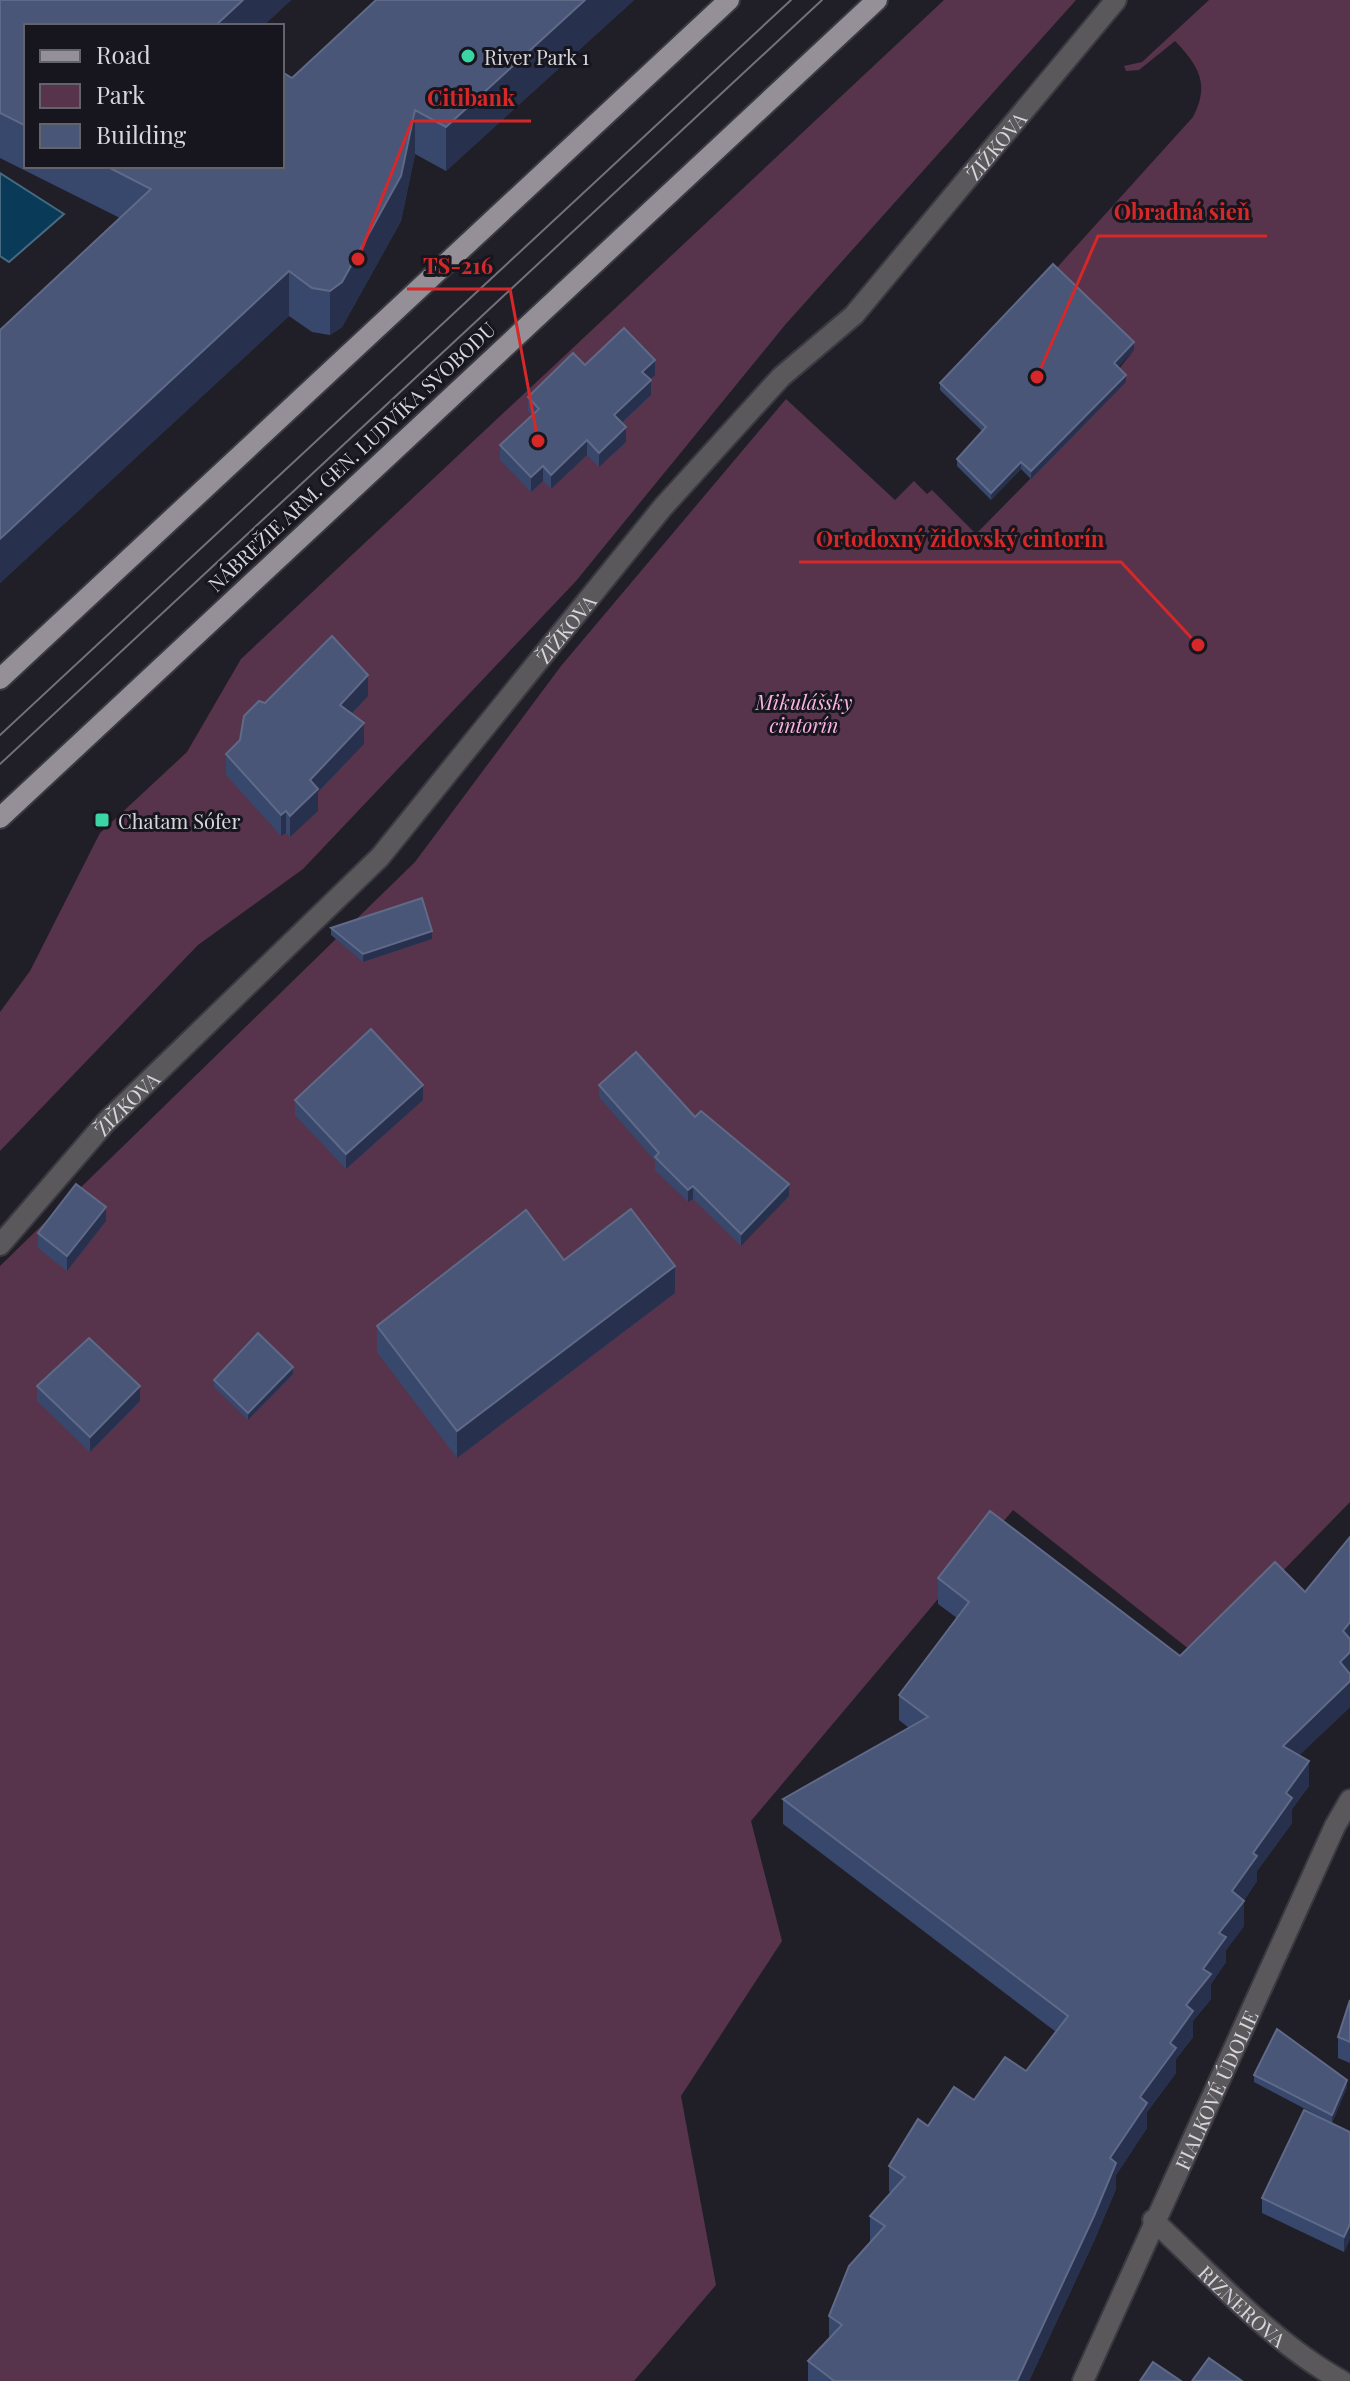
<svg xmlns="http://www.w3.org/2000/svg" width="1350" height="2381" viewBox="0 0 1350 2381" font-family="'Playfair Display',serif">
  <rect width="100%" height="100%" fill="#201f28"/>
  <g fill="#57344b">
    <path d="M944 0H1076L785 325 576 581 303 869 198 945 0 1151V1012L30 971 100 833 187 752 241 659Z"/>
    <path d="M1209 0H1350V1502L1199 1657 1013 1510 751 1821 782 1941 681 2096 716 2285 634 2381H0V1266L415 862 561 666 786 399 895 500 914 481 927 494 932 490 976 534 1032 477 1134 350 1053 272 1193 117C1210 84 1199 66 1175 41L1139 70 1126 71 1124 66 1142 62Z"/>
  </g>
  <path fill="#093b59" stroke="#466a80" stroke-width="2" d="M0 173 64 214 9 262 0 256Z"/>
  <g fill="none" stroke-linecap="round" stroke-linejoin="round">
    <defs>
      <g id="minor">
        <path id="s1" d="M0 1245 106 1122 380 857 663 507 781 377 854 315 1116 0"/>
        <path id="s2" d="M1153 2220C1212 2275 1271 2342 1342 2381"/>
        <path id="s3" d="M1083 2381 1335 1826 1350 1800"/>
      </g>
      <g id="major">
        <path d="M0 679 729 0"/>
        <path d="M0 818 877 0"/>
      </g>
    </defs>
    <use href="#minor" stroke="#393941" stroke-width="24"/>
    <use href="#major" stroke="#393941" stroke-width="24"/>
    <use href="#minor" stroke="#5b585c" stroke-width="20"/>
    <use href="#major" stroke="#958f98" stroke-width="20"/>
    <g stroke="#727179" stroke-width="2">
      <path d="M0 735 791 0"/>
      <path d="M0 764 822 0"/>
    </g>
  </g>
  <g fill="#38476c">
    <path d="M0 0H291L263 26H26V166H282L292 78 634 0 446 171 415 154 401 221 342 327 330 335 312 332 289 316 0 583V330L120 218 0 158Z"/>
    <path d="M1134 350 1118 367 1126 382 1031 479 1021 469 991 500 957 466V459L982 431 940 390V383Z"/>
    <path d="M585 365 655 375 650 379 651 395 622 423 626 442 599 467 587 455 551 489 543 481 531 492 500 460V445L532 416 528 411V397Z"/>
    <path d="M368 696 352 714 364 744 318 792V811L290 837 286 833 281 836 226 775V754L240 740 265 703Z"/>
    <path d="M331 928 432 939 363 962 331 935Z"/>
    <path d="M599 1085 695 1117 789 1196 741 1246 693 1199 688 1202 655 1170V1161L599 1097Z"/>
    <path d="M295 1100H423L346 1169 295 1115Z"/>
    <path d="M106 1221 67 1271 38 1248V1233Z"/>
    <path d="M564 1260 675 1293 457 1458 377 1352V1326Z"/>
    <path d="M293 1374 248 1420 214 1387V1380Z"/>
    <path d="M37 1386 140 1401 90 1452 37 1401Z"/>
    <path d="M938 1578 1180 1656 1350 1707 1299 1755 1309 1786 1292 1809V1823L1257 1871V1881L1244 1900V1926L1226 1950V1962L1211 1984V1999L1193 2021V2037L1176 2059V2073L1147 2112V2128L1116 2175V2189L1094 2241 1029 2381H808V2361L829 2338V2316L870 2241V2216L891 2193 889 2191V2166L928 2126 1026 2071 1056 2032 783 1824V1799L909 1728 899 1720V1695L957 1618 938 1604Z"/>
    <path d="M1350 2000V2063L1338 2058V2037Z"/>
    <path d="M1254 2075 1347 2087 1332 2123 1254 2082Z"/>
    <path d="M1350 2132V2239L1344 2252 1262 2213V2198Z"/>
  </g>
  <g fill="#27304c">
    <path d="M243 0H291L263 26H215Z"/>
    <path d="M585 0H634L446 171V127Z"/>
    <path d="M415 110V154L401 221 342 327 330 335V291Z"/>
    <path d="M289 271V316L0 583V539Z"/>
    <path d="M1134 342V350L1114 371V363Z"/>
    <path d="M655 360V375L642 387V372Z"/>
    <path d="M1126 375V382L1031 479V471Z"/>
    <path d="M651 380V395L614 430V415Z"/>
    <path d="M626 427V442L599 467V453Z"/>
    <path d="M587 440V455L551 489V475Z"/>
    <path d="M1021 462V469L991 500V493Z"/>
    <path d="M543 466V481L531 492V477Z"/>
    <path d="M368 675V696L340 726V705Z"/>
    <path d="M364 723V744L318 792V811L290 837V816L310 780Z"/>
    <path d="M286 811V833L281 836V815Z"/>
    <path d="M432 931V939L363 962V954Z"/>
    <path d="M423 1085V1100L346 1169V1154Z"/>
    <path d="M789 1184V1196L741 1246V1234Z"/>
    <path d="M693 1186V1199L688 1202V1190Z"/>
    <path d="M106 1207V1221L67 1271V1256Z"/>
    <path d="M675 1266V1293L457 1458V1431Z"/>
    <path d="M293 1367V1374L248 1420V1413Z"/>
    <path d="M140 1386V1401L90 1452V1437Z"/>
    <path d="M1350 1622V1648L1343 1631Z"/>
    <path d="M1350 1652V1677L1340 1662Z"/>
    <path d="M1350 1681V1707L1283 1771V1746Z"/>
    <path d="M1309 1761V1786L1292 1809V1823L1257 1871V1881L1237 1909 1244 1901V1926L1226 1950V1962L1211 1984V1999L1193 2021V2037L1176 2059V2073L1147 2112V2128L1116 2175V2189L1094 2241 1029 2381H1017L1110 2158 1140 2097 1170 2043 1203 1969 1219 1933 1232 1891 1286 1793Z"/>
    <path d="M1347 2080V2087L1332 2123V2115Z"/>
    <path d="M1350 2224V2239L1344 2252V2237Z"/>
  </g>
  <g fill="#495678" stroke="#5f6a88" stroke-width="2">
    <path d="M0 0H243L215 26H26V126L0 113Z"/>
    <path d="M376 0H585L446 127 415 110 401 176 342 282 330 291 312 288 289 271 0 539V330L151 189 106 166H282V72L292 78Z"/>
    <path d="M1053 264 1134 342 1114 363 1126 375 1031 471 1021 462 991 493 957 459 986 427 940 383Z"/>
    <path d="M624 328 655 360 642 372 651 380 614 415 626 427 599 453 587 440 551 475 543 466 531 477 500 445 539 409 528 397 573 353 585 365Z"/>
    <path d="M332 636 368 675 340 705 364 723 310 780 318 789 290 816 286 811 281 815 226 754 240 740 244 716 259 701 265 703Z"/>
    <path d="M422 898 432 931 363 954 331 928Z"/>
    <path d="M371 1029 423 1085 346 1154 295 1100Z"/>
    <path d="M636 1052 695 1117 701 1111 789 1184 741 1234 693 1186 688 1190 655 1157 659 1153 599 1085Z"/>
    <path d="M76 1184 106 1207 67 1256 38 1233Z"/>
    <path d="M631 1209 675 1266 457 1431 377 1326 526 1210 564 1260Z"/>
    <path d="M258 1333 293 1367 248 1413 214 1380Z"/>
    <path d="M89 1338 140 1386 90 1437 37 1386Z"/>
    <path d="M990 1511 1180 1656 1275 1562 1305 1592 1350 1537V1622L1343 1631 1350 1639V1652L1340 1662 1350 1674V1681L1283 1746 1309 1761 1286 1793 1292 1798 1253 1853 1257 1856 1232 1891 1244 1901 1219 1933 1226 1937 1203 1969 1211 1974 1186 2005 1193 2011 1170 2043 1176 2048 1140 2097 1147 2103 1110 2158 1116 2163 1094 2216 1017 2381H832L833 2380 808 2361 842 2325 829 2316 849 2266 885 2226 870 2216 905 2177 889 2166 918 2119 928 2126 954 2087 974 2100 1005 2057 1026 2071 1068 2016 783 1799 928 1717 899 1695 969 1602 938 1578Z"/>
    <path d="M1350 2000V2042L1338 2037Z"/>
    <path d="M1277 2029 1347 2080 1332 2115 1254 2075Z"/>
    <path d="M1304 2110 1350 2132V2224L1344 2237 1262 2198Z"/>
    <path d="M1209 2358 1242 2381H1192Z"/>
    <path d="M1153 2362 1181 2381H1140Z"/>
  </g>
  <g fill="#3ad4a5" stroke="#17161f" stroke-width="3">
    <circle cx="468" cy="56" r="8"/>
    <rect x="94" y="812" width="16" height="16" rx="4"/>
  </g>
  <g text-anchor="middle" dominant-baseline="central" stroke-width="6" stroke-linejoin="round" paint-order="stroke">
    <g font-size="20" fill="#d6d6dc" stroke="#17161f" text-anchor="start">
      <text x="484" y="56">River Park 1</text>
      <text x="118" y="820">Chatam Sófer</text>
    </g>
    <g font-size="20" fill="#d6d6dc" stroke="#17161f">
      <text stroke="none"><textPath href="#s1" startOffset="1486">ŽIŽKOVA</textPath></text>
      <text transform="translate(351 456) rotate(-43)">NÁBREŽIE ARM. GEN. LUDVÍKA SVOBODU</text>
      <text stroke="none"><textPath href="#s1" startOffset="838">ŽIŽKOVA</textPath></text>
      <text stroke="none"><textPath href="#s1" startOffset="190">ŽIŽKOVA</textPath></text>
      <text stroke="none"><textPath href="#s3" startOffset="320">FIALKOVÉ ÚDOLIE</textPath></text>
      <text stroke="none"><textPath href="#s2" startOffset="124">RIZNEROVA</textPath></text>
    </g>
    <g font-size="20" font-style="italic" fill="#fcb3e3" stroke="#17161f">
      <text x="804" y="701">Mikulášsky<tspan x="804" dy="23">cintorín</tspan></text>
    </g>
  </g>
  <path fill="none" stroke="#d62828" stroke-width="3" d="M358 259L412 121H531M1037 377L1098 236H1267M538 441L510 289H407M1198 645L1121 562H799"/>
  <g fill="#d62828" stroke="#17161f" stroke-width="3">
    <circle cx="358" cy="259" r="8"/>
    <circle cx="1037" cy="377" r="8"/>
    <circle cx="538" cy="441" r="8"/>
    <circle cx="1198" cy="645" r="8"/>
  </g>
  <g font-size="22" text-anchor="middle" font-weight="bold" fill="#d62828" stroke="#17161f" stroke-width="6" stroke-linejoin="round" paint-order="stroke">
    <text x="471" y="106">Citibank</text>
    <text x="1182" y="220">Obradná sieň</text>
    <text x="458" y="274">TS-216</text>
    <text x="960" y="547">Ortodoxný židovský cintorín</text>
  </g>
  <rect x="24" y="24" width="260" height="144" fill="#17161f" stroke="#63636b" stroke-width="2"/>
  <rect x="40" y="50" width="40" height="12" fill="#958f98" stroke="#63636b" stroke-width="2"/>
  <text x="96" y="64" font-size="24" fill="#d6d6dc">Road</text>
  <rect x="40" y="84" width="40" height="24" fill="#57344b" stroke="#63636b" stroke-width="2"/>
  <text x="96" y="104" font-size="24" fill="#d6d6dc">Park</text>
  <rect x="40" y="124" width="40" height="24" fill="#495678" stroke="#63636b" stroke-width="2"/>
  <text x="96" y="144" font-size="24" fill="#d6d6dc">Building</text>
</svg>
